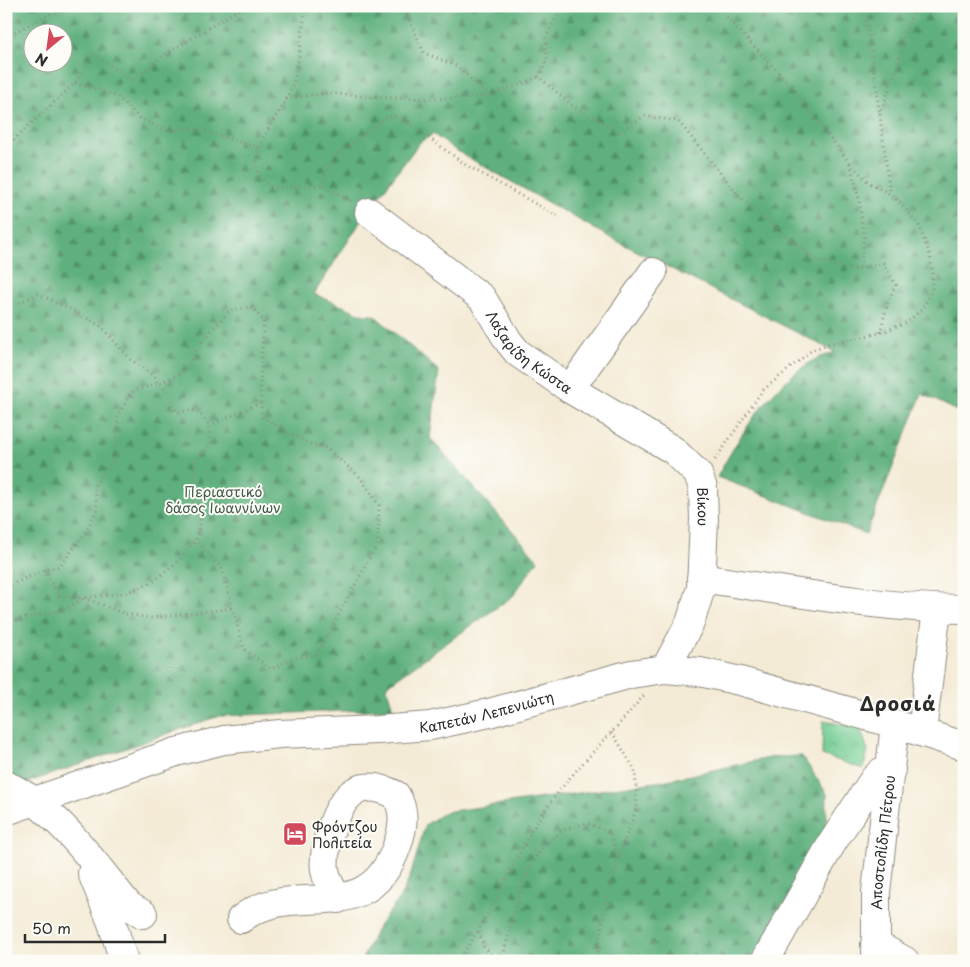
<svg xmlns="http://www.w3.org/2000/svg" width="970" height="967" viewBox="0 0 970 967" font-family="'Playpen Sans',sans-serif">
  <defs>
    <pattern id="forest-firs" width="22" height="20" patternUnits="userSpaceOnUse" patternTransform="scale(1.25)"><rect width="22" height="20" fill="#5fb07e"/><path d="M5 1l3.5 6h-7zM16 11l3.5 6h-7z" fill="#4f8f67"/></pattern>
    <pattern id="park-crowns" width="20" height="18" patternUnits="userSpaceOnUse" patternTransform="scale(1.25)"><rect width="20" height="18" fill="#74cd94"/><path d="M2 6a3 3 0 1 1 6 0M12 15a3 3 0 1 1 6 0" fill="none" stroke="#65b080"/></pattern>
  </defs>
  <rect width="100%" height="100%" fill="#fdfcf7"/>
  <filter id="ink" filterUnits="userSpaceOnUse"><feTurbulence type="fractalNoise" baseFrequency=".02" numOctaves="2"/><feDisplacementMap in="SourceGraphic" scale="10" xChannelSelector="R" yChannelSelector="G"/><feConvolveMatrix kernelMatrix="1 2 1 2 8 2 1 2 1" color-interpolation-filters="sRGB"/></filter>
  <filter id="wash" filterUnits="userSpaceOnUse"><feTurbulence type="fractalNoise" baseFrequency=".0096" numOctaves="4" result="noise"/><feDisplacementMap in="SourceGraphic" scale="20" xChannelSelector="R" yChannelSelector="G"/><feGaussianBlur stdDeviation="1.12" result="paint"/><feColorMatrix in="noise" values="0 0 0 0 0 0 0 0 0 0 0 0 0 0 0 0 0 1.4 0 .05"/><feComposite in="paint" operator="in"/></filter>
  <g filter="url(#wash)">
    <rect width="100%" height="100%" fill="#f4ebd6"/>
    <g fill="url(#forest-firs)" stroke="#456e54" fill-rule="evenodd">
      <path d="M6 6H964V414L922 394 866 534 717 477C742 432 769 387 814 360 821 356 829 355 835 352L609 237 457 151 433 134 420 142 363 218 314 294 364 315H374L439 371 430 438 538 560 513 596 386 686 393 709 219 716 6 790ZM32 32H62V62H32Z"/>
      <path d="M802 756 827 794 826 840 752 961H361L379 925 400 898 411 874 425 825 445 812 663 781 773 757Z"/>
    </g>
    <path fill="url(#park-crowns)" stroke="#507c60" d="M823 721 860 727 868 751 863 769 822 755Z"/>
  </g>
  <g filter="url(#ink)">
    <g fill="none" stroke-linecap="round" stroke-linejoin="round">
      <defs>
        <g id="minor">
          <path id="s1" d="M369 212 482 298 509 342 518 353 570 389 673 450 698 474 703 488 704 519 701 588 690 623 665 669"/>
          <path d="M570 389 653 272"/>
          <path d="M701 578C789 591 875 608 964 609"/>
          <path d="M922 732 937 609"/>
          <path d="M6 785C57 807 95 865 129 906L143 914"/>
          <path id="s2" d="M6 811 176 752 224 740 280 734 378 730 430 726 489 713 631 674 665 669 700 672 740 681 895 724 964 746"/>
          <path d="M92 873 112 923 124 961"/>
          <path d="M241 919C294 876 368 934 398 843 404 825 405 811 396 795 359 777 343 793 331 829 327 842 323 857 325 870 327 881 332 890 338 899"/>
          <path d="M875 944 905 961"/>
          <path d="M765 961 832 843 874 779 881 772 891 770"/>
          <path id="s3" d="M876 961V892L895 724"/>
        </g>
      </defs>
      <use href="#minor" stroke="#908b80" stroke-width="30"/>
      <g stroke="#908b80" stroke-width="3" stroke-dasharray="1 4" stroke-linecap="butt">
        <path d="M306 6C302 28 299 67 292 87 281 117 232 162 273 188L322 185 352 201"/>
        <path d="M403 6 424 53 457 66 488 95"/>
        <path d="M863 6 871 46 890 193"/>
        <path d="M6 37 41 18 72 6"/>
        <path d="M539 77 547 59 546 38 562 6"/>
        <path d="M75 83 117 96 139 118 168 131 194 128 259 148"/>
        <path d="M286 99 325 93 373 97 431 99 489 96 539 77 574 107 620 132 644 116 678 121 740 197 815 260 853 270 883 263 896 285 888 302 880 333"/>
        <path d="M880 114 899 62 904 34 916 6"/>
        <path d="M6 147 75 83 93 53 132 81 164 55 245 6"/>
        <path d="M850 163 859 199 864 237 860 268"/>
        <path d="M322 185 327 169 334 157 385 118 393 116 406 121 466 165 559 217"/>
        <path d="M6 309 38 294 70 309 101 326 131 360 154 376 158 384 167 390 177 412 197 410 209 425 211 445 195 461 193 499 201 518 196 540 176 563 154 581 125 593 84 598 64 610 6 622"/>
        <path d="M209 425 261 403"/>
        <path d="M715 460 762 391 812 350 828 344 880 333 908 322 922 309 932 290V269L930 255 919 226 902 204 890 194 869 183 849 162 783 77 716 6"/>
        <path d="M44 570 59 596 84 598 126 614 151 618 234 608"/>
        <path d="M6 587 44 570 60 566 86 532 97 510 95 485 117 455 118 415 134 390 158 384 183 373 203 340 230 310 251 307 264 321 260 385 262 417 305 442 326 448 360 477 379 505 378 543 317 654 291 659 271 669 244 649 222 569 196 540"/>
        <path d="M612 732 635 770 637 807 618 859"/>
        <path d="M525 845 539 854"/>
        <path d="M479 932 484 947 498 961"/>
        <path d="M457 961C493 916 511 861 543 813 572 770 611 736 644 695"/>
        <path d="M502 961C514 916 520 858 562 831 569 827 580 825 588 823L610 833 618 859 606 901 596 961"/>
      </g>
      <use href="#minor" stroke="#fff" stroke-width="28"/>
    </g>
  </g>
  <defs>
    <symbol id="hotel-square" viewBox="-11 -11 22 22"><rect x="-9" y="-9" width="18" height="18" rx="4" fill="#d1495b" stroke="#fdfcf7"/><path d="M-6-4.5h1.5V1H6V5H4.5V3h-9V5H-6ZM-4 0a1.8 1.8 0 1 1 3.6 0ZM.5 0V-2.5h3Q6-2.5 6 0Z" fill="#fff"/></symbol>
  </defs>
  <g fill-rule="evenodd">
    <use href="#hotel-square" x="281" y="820" width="28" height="28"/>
  </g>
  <g text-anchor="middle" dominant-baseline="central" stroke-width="4" stroke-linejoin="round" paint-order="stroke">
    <g font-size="14" fill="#2b2b2b" stroke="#fdfcf7">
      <text stroke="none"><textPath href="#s1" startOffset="215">Λαζαρίδη Κώστα</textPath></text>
      <text stroke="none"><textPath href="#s1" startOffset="459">Βίκου</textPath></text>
      <text stroke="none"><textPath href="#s2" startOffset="494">Καπετάν Λεπενιώτη</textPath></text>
      <text stroke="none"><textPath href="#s3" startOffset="119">Αποστολίδη Πέτρου</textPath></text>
    </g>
    <g font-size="14" fill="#415c4a" stroke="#fdfcf7">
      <text x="223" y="491">Περιαστικό<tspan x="223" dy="16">δάσος Ιωαννίνων</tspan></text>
    </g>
    <g font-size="14" fill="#2b2b2b" stroke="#fdfcf7" text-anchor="start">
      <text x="312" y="826">Φρόντζου<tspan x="312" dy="16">Πολιτεία</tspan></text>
    </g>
    <g font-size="19" font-weight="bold" letter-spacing="1" fill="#2b2b2b" stroke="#fdfcf7">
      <text x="898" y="703">Δροσιά</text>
    </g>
  </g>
  <rect width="970" height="967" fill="none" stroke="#fdfcf7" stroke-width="25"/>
  <g transform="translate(48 48) rotate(209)"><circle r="24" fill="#fdfcf7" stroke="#a9a8a5"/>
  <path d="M0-4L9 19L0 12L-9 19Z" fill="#d1495b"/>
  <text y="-8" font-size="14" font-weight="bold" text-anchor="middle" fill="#2b2b2b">N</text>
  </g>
  <path d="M25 934v8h140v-8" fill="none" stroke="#2b2b2b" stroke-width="2.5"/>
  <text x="32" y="934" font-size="15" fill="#2b2b2b" stroke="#fdfcf7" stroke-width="4" paint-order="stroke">50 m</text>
</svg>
